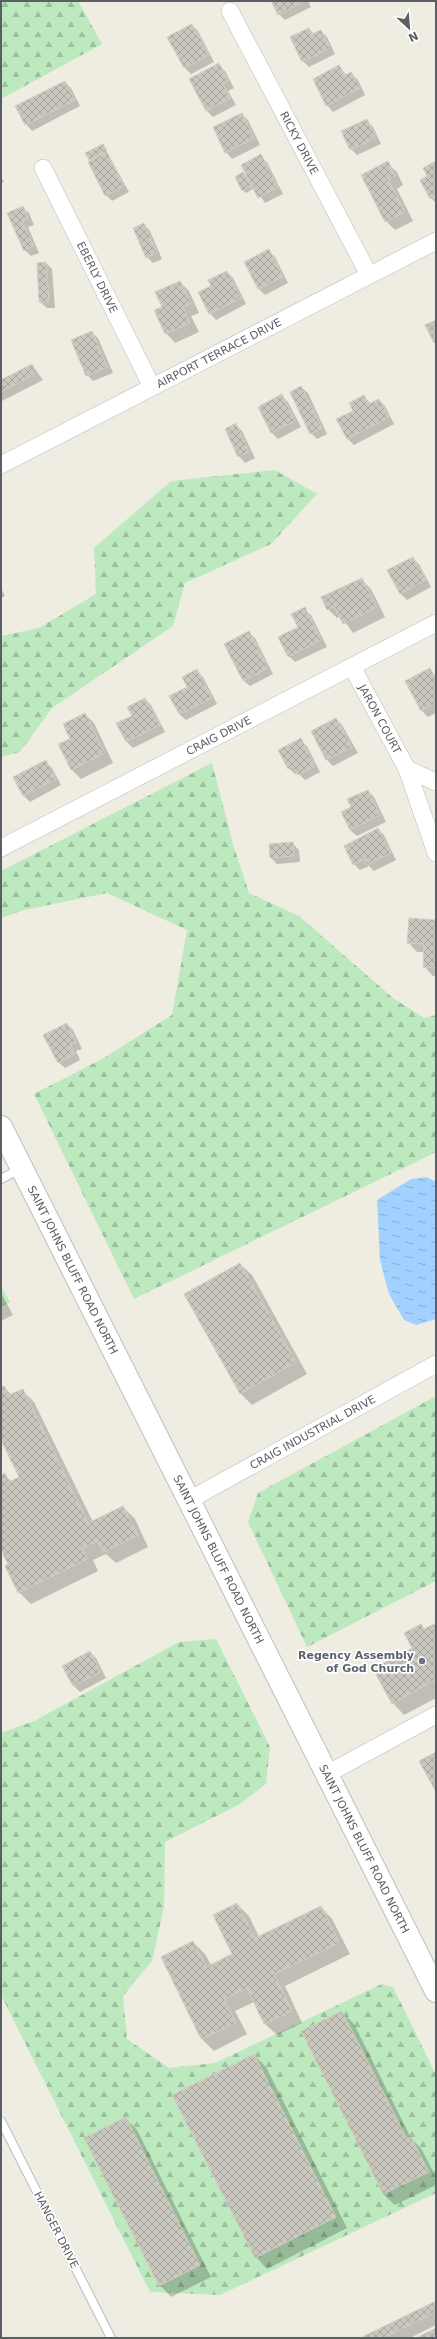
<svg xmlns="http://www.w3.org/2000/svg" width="437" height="2339" viewBox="0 0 437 2339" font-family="'DejaVu Sans',sans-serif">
  <defs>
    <pattern id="grass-tufts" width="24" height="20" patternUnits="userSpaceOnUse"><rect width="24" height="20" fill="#bce9be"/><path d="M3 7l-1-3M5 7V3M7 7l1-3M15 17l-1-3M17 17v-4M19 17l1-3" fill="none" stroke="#9cc09e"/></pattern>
    <pattern id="forest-firs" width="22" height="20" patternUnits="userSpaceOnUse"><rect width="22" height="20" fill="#bce9be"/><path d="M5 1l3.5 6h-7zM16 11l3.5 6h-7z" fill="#9cc09e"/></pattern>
    <pattern id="water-ripples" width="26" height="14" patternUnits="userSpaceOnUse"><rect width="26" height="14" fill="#a2d1ff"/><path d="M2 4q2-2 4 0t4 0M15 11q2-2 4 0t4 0" fill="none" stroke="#87add2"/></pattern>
    <pattern id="building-cross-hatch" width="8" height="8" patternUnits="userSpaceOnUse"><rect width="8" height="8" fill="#cac7bf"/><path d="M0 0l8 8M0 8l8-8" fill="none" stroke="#a7a59f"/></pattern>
  </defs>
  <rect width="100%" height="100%" fill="#efede2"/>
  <path fill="url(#grass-tufts)" d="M1 1286 10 1302 1 1307Z"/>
  <g fill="url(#forest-firs)">
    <path d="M1 1H78L102 44 1 99Z"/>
    <path d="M275 470 317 494 271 544 185 583 173 626 52 708 20 752 1 757V636L39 628 96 594 94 548 171 481Z"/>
    <path d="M212 763 233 844 249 893 299 916 393 998 424 1018 436 1015V1152L134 1299 34 1094 102 1059 172 1015 187 930 107 893 24 910 1 918V871Z"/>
    <path d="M436 1396V1581L307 1647 248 1522 258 1493Z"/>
    <path d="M216 1639 270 1747 266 1784 240 1804 165 1842 164 1907 152 1961 123 1996 127 2039 169 2068 215 2063 382 1984 393 1987 436 2075V2193L220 2295 150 2292 1 1995V1733L34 1721 179 1642Z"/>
  </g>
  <path fill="url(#water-ripples)" d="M427 1177 436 1182V1319L416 1325 404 1320 389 1294 380 1260 377 1200 411 1179Z"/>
  <g fill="#0003">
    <path d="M272 1H308L311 7 285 20 279 14Z"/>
    <path d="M192 25 198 31 214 62 191 74 185 68 169 37Z"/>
    <path d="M309 29 314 34 321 31 327 37 335 54 309 67 303 61Z"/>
    <path d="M219 65 225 71 234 88 228 91 236 105 213 117 207 111 190 79Z"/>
    <path d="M339 66 347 76 351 73 358 80 365 95 333 112 327 105Z"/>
    <path d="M65 82 71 88 80 106 32 131 26 124Z"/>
    <path d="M241 114 248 120 260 145 232 159 226 152Z"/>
    <path d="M367 121 373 127 381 144 357 155 351 149Z"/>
    <path d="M103 145 129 192 112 201 106 195 89 159Z"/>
    <path d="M260 156 267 162 283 194 265 203 255 188 246 193 243 190V173L250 180Z"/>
    <path d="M387 163 397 172 403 185 397 189 413 221 395 230 386 221Z"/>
    <path d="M436 163V203L431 198 429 176Z"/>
    <path d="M1 177 4 182 1 184Z"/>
    <path d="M22 207 29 213 34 225 28 227 39 253 31 256 25 250 8 213Z"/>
    <path d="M144 224 150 231 162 259 153 263 147 257Z"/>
    <path d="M268 250 275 257 288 283 265 295 259 289 245 262Z"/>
    <path d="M46 263 52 269 55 308H47L40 302Z"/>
    <path d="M227 272 233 278 246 304 216 320 210 313 213 286Z"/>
    <path d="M180 282 189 291 199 313 191 316 199 332 175 343 166 333 163 307Z"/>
    <path d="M91 332 98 338 113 373 93 381 87 375Z"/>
    <path d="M32 365 43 380 2 401 1 381Z"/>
    <path d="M301 387 308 393 327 434 317 439 311 433Z"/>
    <path d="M282 396 288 402 301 427 278 439 272 433 259 408Z"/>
    <path d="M364 396 371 404 379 400 385 406 394 424 354 445 348 439 354 411Z"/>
    <path d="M236 425 242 431 255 458 245 463 239 456Z"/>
    <path d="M412 558 419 564 431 587 407 600 401 594Z"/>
    <path d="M362 580 371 589 385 617 353 633 341 616 337 618 328 609Z"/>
    <path d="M1 588 5 596 1 598Z"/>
    <path d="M304 609 311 615 327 647 295 662 289 656Z"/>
    <path d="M248 632 255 638 273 674 250 686 243 680Z"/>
    <path d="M429 669 436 676V713L428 717 422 711 406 681Z"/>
    <path d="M197 671 203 677 217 704 186 720 179 714Z"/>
    <path d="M145 699 151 705 165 732 133 748 127 742 118 724 133 716Z"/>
    <path d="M85 714 94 723 113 763 81 779 72 770 60 745 71 739Z"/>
    <path d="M336 719 342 725 358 753 333 766 327 760 312 731Z"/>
    <path d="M300 740 307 746 320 772 305 780 298 773 295 774 289 768Z"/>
    <path d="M46 762 52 768 61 785 30 802 23 795Z"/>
    <path d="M368 791 374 797 386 822 357 836 350 830 352 807Z"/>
    <path d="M378 829 384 835 396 860 374 871 369 866 360 870 354 864Z"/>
    <path d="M292 843 299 850 300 862 277 864 271 858Z"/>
    <path d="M436 921V976H433L424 966 425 952H417L408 942Z"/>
    <path d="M67 1024 73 1030 82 1049 76 1051 80 1060 65 1068 58 1062Z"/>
    <path d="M240 1264 252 1275 307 1374 252 1405 240 1393Z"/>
    <path d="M1 1293 13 1315 1 1321Z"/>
    <path d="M4 1387 12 1395 22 1390 34 1402 93 1522 123 1507 135 1519 148 1547 116 1563 106 1554 93 1560 98 1571 31 1604 19 1592 1 1548V1476L5 1475 12 1482 20 1478 1 1438V1388Z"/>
    <path d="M436 1624V1698L404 1715 393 1703 421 1625 425 1630Z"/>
    <path d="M90 1652 96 1658 106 1678 80 1692 74 1686 64 1666Z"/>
    <path d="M237 1904 249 1916 259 1937 321 1907 332 1919 350 1954 285 1986 302 2023 277 2035 265 2024 254 2002 235 2011 247 2034 214 2051 202 2039 162 1957 193 1942 205 1954 211 1965 233 1954Z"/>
    <path d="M342 2012 354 2024 411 2138 422 2150 436 2177V2185L395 2205 383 2194Z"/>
    <path d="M254 2055 266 2067 347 2228 267 2269 256 2257Z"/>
    <path d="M125 2118 137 2130 211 2277 171 2297 160 2285Z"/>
    <path d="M436 2302V2325L410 2338H362Z"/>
  </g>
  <g fill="url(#building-cross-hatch)" stroke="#d4cfc0">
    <path d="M271 1H304L278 15Z"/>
    <path d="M192 24 209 55 184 68 167 37Z"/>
    <path d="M309 28 312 34 321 30 330 48 302 62 290 37Z"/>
    <path d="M219 63 228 81 223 84 230 98 206 111 189 79Z"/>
    <path d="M339 65 345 75 351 72 360 88 326 106 313 79Z"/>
    <path d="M65 81 75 100 25 125 15 106Z"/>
    <path d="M242 113 254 138 225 153 213 127Z"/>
    <path d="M367 119 376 138 350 150 341 131Z"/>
    <path d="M103 144 107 151 89 160 85 153Z"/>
    <path d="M107 152 124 186 105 196 88 162Z"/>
    <path d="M261 154 278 187 258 198 241 165Z"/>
    <path d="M388 161 395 176 388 179 405 212 385 222 361 175Z"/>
    <path d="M436 161V196L430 199 420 180 427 176 423 168Z"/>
    <path d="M243 172 251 186 242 191 235 177Z"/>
    <path d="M23 206 28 218 22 221 34 246 24 251 7 213Z"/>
    <path d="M144 223 157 253 146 258 133 228Z"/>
    <path d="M269 249 283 277 258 289 244 262Z"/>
    <path d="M46 262 49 302H39L37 263Z"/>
    <path d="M227 271 241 298 209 314 198 292 211 286 208 280Z"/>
    <path d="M180 281 191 303 183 307 190 323 165 334 154 310 162 307 155 292Z"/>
    <path d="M436 320V342L434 343 425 325Z"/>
    <path d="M92 331 107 367 86 376 71 340Z"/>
    <path d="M32 364 37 373 1 392V380Z"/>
    <path d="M301 386 322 428 310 434 290 392Z"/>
    <path d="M282 394 295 421 271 433 258 407Z"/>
    <path d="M364 395 369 404 379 399 389 417 347 439 336 419 353 411 349 403Z"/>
    <path d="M236 423 249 452 238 457 225 429Z"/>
    <path d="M413 557 426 580 400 594 387 570Z"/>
    <path d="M362 578 377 607 343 624 334 606 327 610 321 597Z"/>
    <path d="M305 607 321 640 288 657 278 637 298 627 291 614Z"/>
    <path d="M249 631 268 668 243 681 224 644Z"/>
    <path d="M430 668 436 679V703L421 711 405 681Z"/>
    <path d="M197 669 212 698 179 714 169 696 187 687 182 677Z"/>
    <path d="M145 698 160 725 126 742 116 723 132 716 127 707Z"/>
    <path d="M85 713 105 753 71 770 58 744 70 739 63 724Z"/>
    <path d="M336 718 352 747 326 760 311 731Z"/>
    <path d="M301 738 315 766 298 775 293 766 288 769 278 750Z"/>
    <path d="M46 760 56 779 23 796 13 777Z"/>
    <path d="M368 790 380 815 350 830 341 812 351 807 347 799Z"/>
    <path d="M378 828 391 853 367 865 364 859 353 865 344 846Z"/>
    <path d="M293 842 294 856 270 858 269 844Z"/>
    <path d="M409 918 436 920V968L423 967 424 944 407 943Z"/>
    <path d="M67 1023 76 1042 70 1045 75 1054 58 1063 43 1035Z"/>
    <path d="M240 1263 296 1362 240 1394 184 1294Z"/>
    <path d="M4 1386 9 1395 23 1389 88 1523 123 1506 138 1535 103 1552 97 1541 82 1548 87 1559 18 1593 5 1566 8 1564 1 1550V1475L5 1473 9 1482 19 1477 1 1440V1387Z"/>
    <path d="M436 1623V1686L433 1681 392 1704 373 1669 412 1648 404 1633 421 1624 424 1629Z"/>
    <path d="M90 1651 101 1672 73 1686 62 1666Z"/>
    <path d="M436 1752V1792L419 1761Z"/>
    <path d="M237 1903 255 1938 321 1906 339 1943 274 1974 292 2011 264 2024 247 1988 224 1999 236 2023 201 2039 161 1957 193 1941 206 1967 232 1954 213 1915Z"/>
    <path d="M342 2011 407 2139 411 2137 429 2172 383 2194 301 2031Z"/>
    <path d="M254 2054 336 2217 255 2258 172 2095Z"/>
    <path d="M126 2117 200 2265 159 2286 84 2138Z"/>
    <path d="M436 2301V2312L383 2338H360Z"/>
    <path d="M436 2328V2338H416Z"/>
  </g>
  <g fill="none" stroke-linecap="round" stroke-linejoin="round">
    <defs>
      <g id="lane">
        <path d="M1 1179 22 1168"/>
        <path d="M1 2121 111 2338"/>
      </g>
      <g id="street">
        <path id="s1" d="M230 11 369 275"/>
        <path id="s2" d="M43 168 152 387"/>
        <path id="s3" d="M1 465 436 241"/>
        <path id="s4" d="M352 667 407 769 436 853"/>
        <path d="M407 769 436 782"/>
        <path id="s5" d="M1 848 436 623"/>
        <path id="s6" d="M189 1500 436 1364"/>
        <path d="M327 1774 436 1715"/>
      </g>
      <g id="secondary">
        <path id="s7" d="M1 1127 436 1991"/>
      </g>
    </defs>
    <use href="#lane" stroke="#babcc3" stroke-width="10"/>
    <use href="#street" stroke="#babcc3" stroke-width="18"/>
    <use href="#secondary" stroke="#bbbec5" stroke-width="24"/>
    <use href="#lane" stroke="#fff" stroke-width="8"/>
    <use href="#street" stroke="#fff" stroke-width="17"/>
    <use href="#secondary" stroke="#fff" stroke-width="22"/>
  </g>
  <circle fill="#6b7280" stroke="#fff" stroke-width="1.5" cx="422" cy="1661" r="4"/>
  <g text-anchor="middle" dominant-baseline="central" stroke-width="3.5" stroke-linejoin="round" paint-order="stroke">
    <g font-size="11" fill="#5a5e65" stroke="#fff">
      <text stroke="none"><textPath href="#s1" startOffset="149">RICKY DRIVE</textPath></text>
      <text stroke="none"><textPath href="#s2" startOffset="122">EBERLY DRIVE</textPath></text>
      <text stroke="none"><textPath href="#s3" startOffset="245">AIRPORT TERRACE DRIVE</textPath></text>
      <text stroke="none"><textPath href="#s4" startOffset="59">JARON COURT</textPath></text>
      <text stroke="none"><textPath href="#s5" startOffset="245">CRAIG DRIVE</textPath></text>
      <text stroke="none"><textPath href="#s7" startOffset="160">SAINT JOHNS BLUFF ROAD NORTH</textPath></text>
      <text stroke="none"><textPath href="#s6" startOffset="141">CRAIG INDUSTRIAL DRIVE</textPath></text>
      <text stroke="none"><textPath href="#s7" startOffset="484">SAINT JOHNS BLUFF ROAD NORTH</textPath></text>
      <text stroke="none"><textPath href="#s7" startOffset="808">SAINT JOHNS BLUFF ROAD NORTH</textPath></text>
      <text transform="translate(56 2230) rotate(63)">HANGER DRIVE</text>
    </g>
    <g font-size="11" font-weight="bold" fill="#5b616d" stroke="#fff" text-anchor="end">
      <text x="414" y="1655">Regency Assembly<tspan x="414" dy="13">of God Church</tspan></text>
    </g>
  </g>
  <rect width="437" height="2339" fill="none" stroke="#5a5e65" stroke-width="4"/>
  <g transform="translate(409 28) rotate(154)" stroke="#ffffff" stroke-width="3" paint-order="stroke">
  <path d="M0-3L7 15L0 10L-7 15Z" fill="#5a5e65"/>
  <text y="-6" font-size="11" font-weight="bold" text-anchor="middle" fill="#5a5e65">N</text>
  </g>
</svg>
